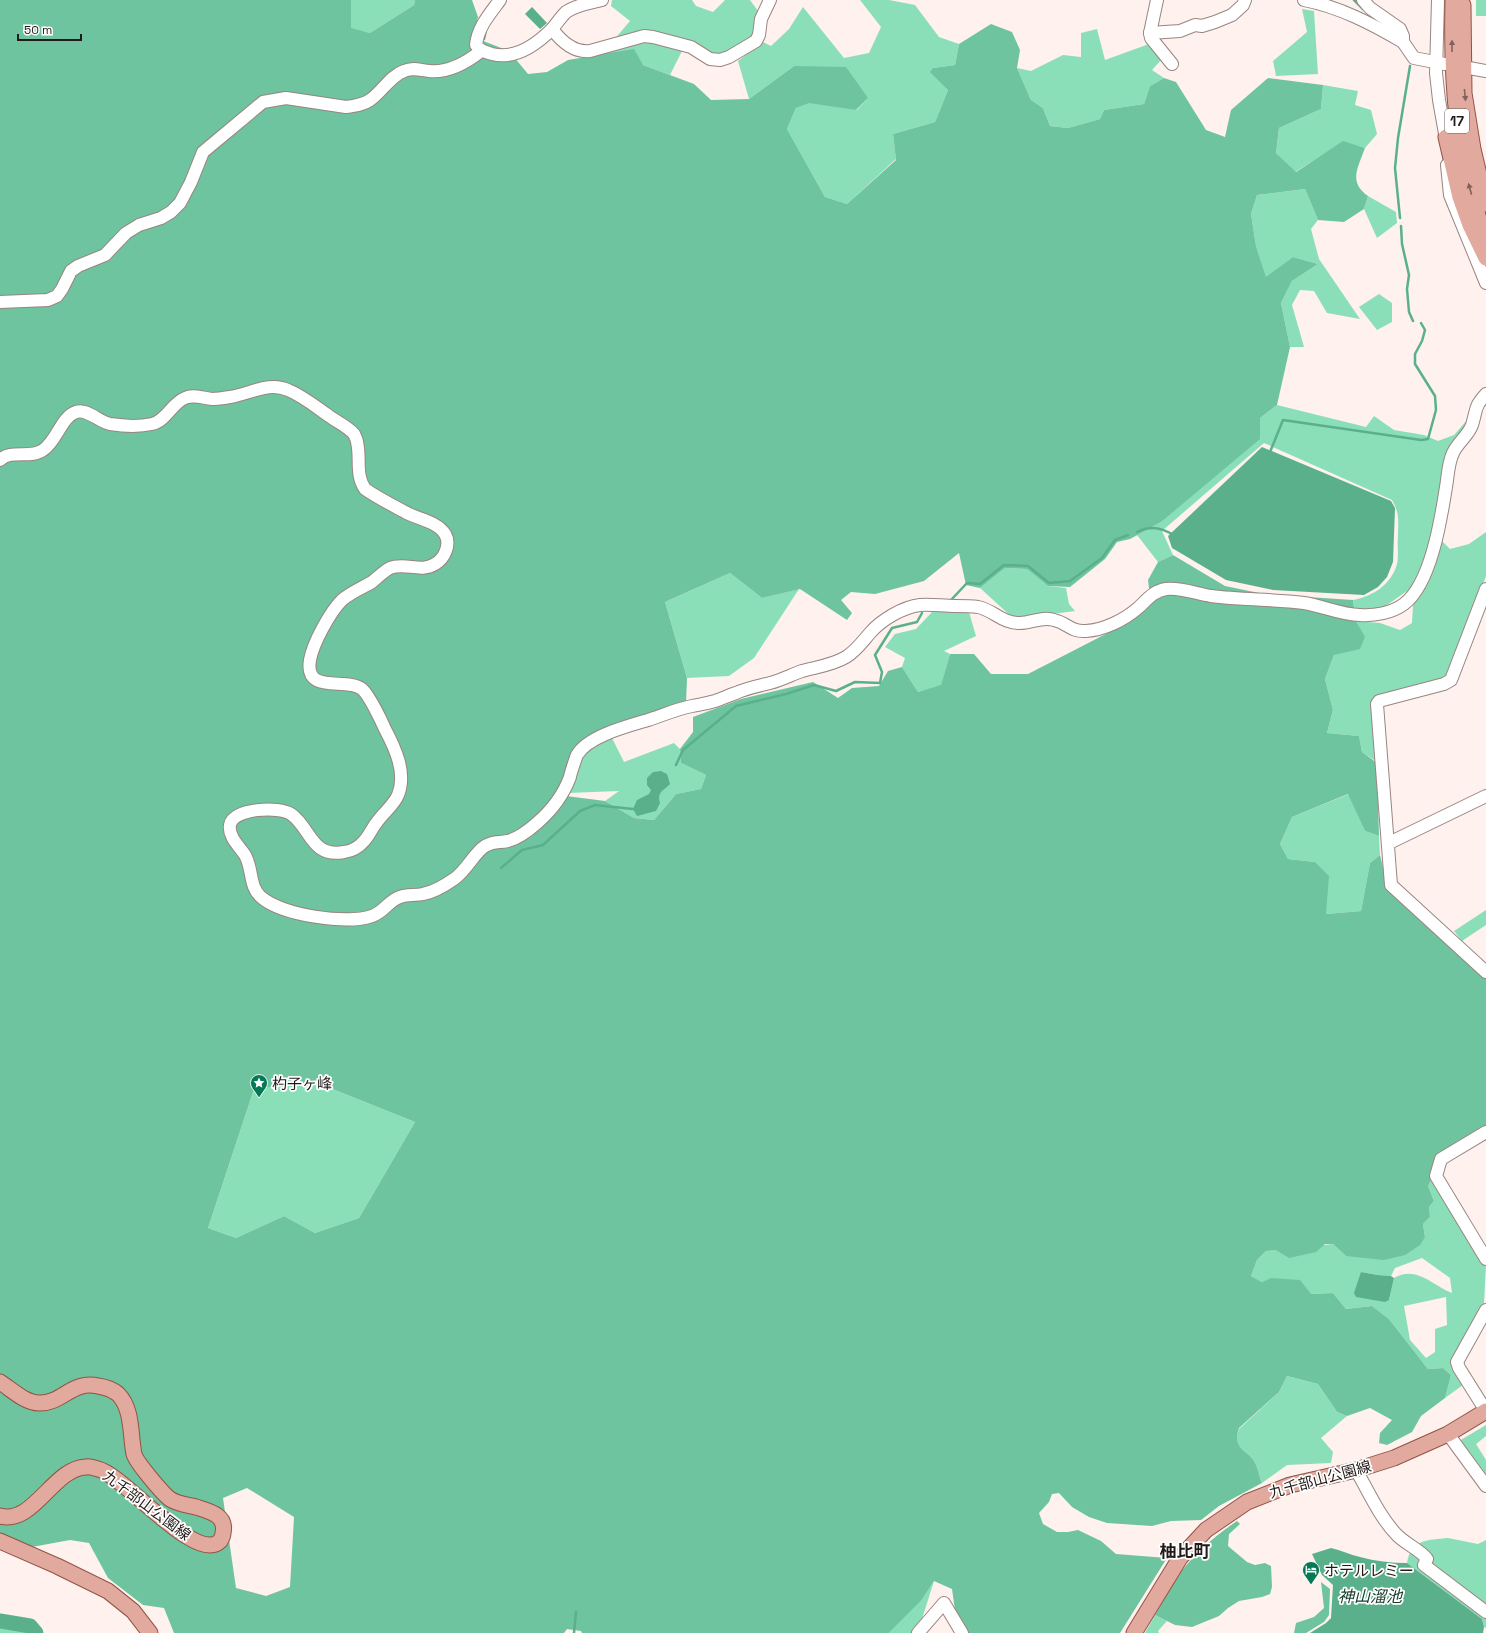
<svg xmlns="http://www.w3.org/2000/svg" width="1486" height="1633" viewBox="0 0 1486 1633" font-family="'Space Grotesk','Noto Sans JP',sans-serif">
  <rect width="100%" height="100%" fill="#fef1ee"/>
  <g fill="#8bdfb8" fill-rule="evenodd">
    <path d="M351 0H415L414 5 370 33 351 29Z"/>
    <path d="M612 0H692L696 6 713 12 725 0H750L758 11 752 37 726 53 712 54 687 41 670 75 643 65 602 54 630 21 611 6Z"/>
    <path d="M860 0H889L915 5 939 37 959 44 955 65 933 68 948 90 935 122 893 134 896 159 847 204 825 197 787 129 796 108 809 102 857 110 868 98 794 66 749 99 738 61 763 42 771 46 789 29 803 7 844 58 869 53 881 27Z"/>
    <rect x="1476" y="0" width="10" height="16"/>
    <path d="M1302 9 1314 11 1318 74 1276 76 1273 61 1307 32Z"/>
    <path d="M1097 29 1105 60 1149 44 1162 59 1152 70 1164 78 1150 86 1144 104 1104 110 1100 119 1068 128 1050 126 1043 108 1031 100 1017 68 1031 71 1063 55 1081 57V33Z"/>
    <path d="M1323 85 1358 91 1355 105 1371 110 1377 134 1365 148 1343 142 1295 172 1276 153 1279 128 1321 109Z"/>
    <path d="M1305 189 1318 220 1311 229 1319 259 1360 319 1327 313 1314 291 1300 290 1292 305 1304 347H1290L1281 303 1292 281 1318 264 1293 257 1266 278 1256 246 1251 214 1257 195Z"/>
    <path d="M1368 196 1396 212 1397 223 1377 238 1364 209Z"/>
    <path d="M1379 294 1392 303V322L1377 330 1359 307Z"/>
    <path d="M1277 405 1366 427 1374 416 1394 430 1424 435 1438 441 1454 435 1468 419 1450 452 1434 542 1410 589 1384 607 1355 611 1353 600C1373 596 1391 585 1397 564 1399 556 1397 545 1398 536 1398 520 1400 514 1392 500L1264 443 1162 531 1173 555 1158 562 1137 535 1161 522 1260 418Z"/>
    <path d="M1486 532V576L1448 681 1373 697 1377 762 1362 752 1359 736 1327 733 1333 710 1325 679 1334 655 1364 637 1356 621 1380 623 1400 630 1412 623 1413 605 1422 594 1441 540 1450 549 1469 544Z"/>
    <path d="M1005 568 1027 569 1048 586 1066 588 1069 604 1075 611 1014 619 980 588Z"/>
    <path d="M730 573 762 598 799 589 754 658 729 676 687 678 665 602Z"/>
    <path d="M933 611 969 612 976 636 944 651 950 654 941 686 918 692 902 667 905 658 885 647 895 634 916 629Z"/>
    <path d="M612 738 624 762 674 743 680 749 681 763 706 775 701 789 676 794 654 820 634 818 605 801 619 791 568 793 582 753Z"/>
    <path d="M1349 794 1365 831 1379 836 1380 855 1370 863 1361 911 1326 914 1315 862 1288 859 1280 844 1292 817Z"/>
    <path d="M1486 910V925L1462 941 1454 931Z"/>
    <path d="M315 1082 415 1122 359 1218 315 1233 284 1216 236 1238 208 1228 254 1089Z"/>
    <path d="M1433 1176 1486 1264 1484 1304 1452 1361 1463 1385 1445 1398 1451 1375 1443 1368 1428 1369 1389 1319 1372 1306 1346 1309 1333 1293 1311 1294 1272 1278 1262 1282 1251 1276 1257 1260 1266 1251 1333 1244 1346 1256 1425 1237 1423 1224 1430 1217 1429 1207 1434 1201 1428 1186ZM1422 1258 1450 1278 1452 1293C1432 1285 1416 1265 1394 1278L1389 1300 1361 1272 1378 1275 1391 1276 1395 1268ZM1446 1297 1447 1325 1435 1329V1352L1426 1358 1410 1340 1404 1306Z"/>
    <path d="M1287 1376 1318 1384 1337 1412 1347 1416 1321 1438 1333 1452 1331 1463 1287 1465 1262 1483C1259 1476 1258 1467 1254 1461 1247 1449 1232 1450 1239 1429L1279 1392Z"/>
    <path d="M1486 1425V1436L1476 1444 1486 1460V1477L1459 1441Z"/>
    <path d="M1448 1538 1478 1544 1486 1540V1628L1484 1627 1482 1619 1407 1563C1411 1539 1428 1540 1448 1538Z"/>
    <path d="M934 1581 921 1622 911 1633H889L921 1601Z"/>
    <path d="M1155 1615 1167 1621 1158 1631 1159 1633H1145Z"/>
    <path d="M0 1625 29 1631 31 1633H0Z"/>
  </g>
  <g fill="#6ec49e" fill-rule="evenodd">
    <path d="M0 0H351V28L370 33 414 5 415 0H472L478 17 473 37 509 51 528 74 547 72 568 60 634 49 643 65 694 84 711 100 749 99 794 66 846 67 868 98 856 110 809 103 796 108 787 129 825 197 847 204 896 160 893 134 935 122 948 90 930 72 933 68 955 65 959 44 991 24 1012 32 1020 50 1017 68 1031 100 1043 108 1050 126 1068 128 1100 119 1104 110 1144 104 1150 86 1164 78 1176 82 1206 130 1225 137 1231 110 1268 78 1323 85 1321 109 1279 128 1276 153 1296 172 1343 141 1365 148C1358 168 1348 182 1368 196L1364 209 1344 222 1318 220 1305 189 1257 195 1251 214 1256 246 1266 277 1293 257 1318 264 1292 281 1281 303 1290 347 1277 405 1260 418V439L1161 522 1130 539 1117 542 1105 559 1070 587 1048 586 1027 569 1005 568 980 588 966 585 959 553 924 581 875 594 851 592 841 600 852 613 847 620 800 589 762 598 730 573 665 602 687 678 686 704 594 735 574 749 561 783 566 796 605 801 634 818 654 820 676 794 701 789 706 775 681 763 680 749 693 732V717L741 699 813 682 838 698 852 688 879 686 888 671 902 667 918 692 941 685 950 654H974L991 674H1028L1133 620 1151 604 1148 580 1158 562 1173 555 1225 586 1264 594 1353 600 1356 621 1365 637 1360 649 1334 655 1325 679 1333 710 1327 733 1359 736 1362 752 1377 763 1379 836 1365 831 1348 794 1292 817 1280 844 1288 859 1315 862 1329 876 1326 914 1361 911 1370 863 1380 855 1388 888 1486 977V1127L1438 1156 1433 1176 1428 1186 1434 1201 1429 1207 1430 1217 1423 1224 1425 1237 1420 1245 1405 1255 1384 1260 1346 1256 1333 1244H1325L1316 1252 1289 1258 1276 1250 1266 1251 1257 1260 1251 1276 1262 1282 1271 1278 1300 1280 1311 1294 1333 1293 1346 1309 1372 1306 1389 1319 1428 1369 1443 1368 1451 1375 1445 1398 1421 1416 1412 1432 1387 1445 1379 1443 1380 1433 1392 1420 1370 1408 1347 1416 1337 1412 1318 1384 1287 1376 1279 1392 1239 1428C1232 1450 1247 1449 1254 1461 1258 1467 1259 1476 1262 1483L1219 1506 1201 1520 1171 1521 1152 1526 1107 1523 1089 1517 1072 1507 1059 1493 1052 1494 1049 1502 1039 1513 1043 1524 1057 1532H1068L1078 1530 1101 1541 1116 1554 1167 1558 1120 1633H967L955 1610 952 1589 934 1581 921 1601 889 1633H582L581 1631 567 1629 564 1633H174L164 1608 143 1605 108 1578 89 1543 70 1540 32 1547 0 1535ZM315 1082 415 1122 359 1218 315 1233 284 1216 236 1238 208 1228 254 1089ZM247 1488 294 1517 290 1587 266 1596 236 1588 223 1498Z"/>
    <path d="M1237 1521 1240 1524 1229 1534 1228 1546 1247 1562 1255 1565 1265 1563 1271 1566 1272 1587 1270 1594 1262 1597 1239 1601 1228 1608 1219 1616 1192 1627 1175 1625 1155 1615C1162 1604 1168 1591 1175 1580 1191 1557 1213 1537 1237 1521Z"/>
    <path d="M1321 1582 1330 1589 1329 1615 1324 1622 1306 1633H1294L1296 1623 1314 1617 1324 1608Z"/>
  </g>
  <g fill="#5ab08b">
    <path d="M532 7 547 23 540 29 525 14Z"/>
    <path d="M1262 447 1391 501 1395 508 1393 562 1387 577 1378 587 1364 595 1273 590 1226 580 1172 548 1168 536Z"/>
    <path d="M661 771 667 774 670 784C663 791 657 792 660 803L656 811 637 816 633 809 637 800 649 794 651 790 647 785V778L653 772Z"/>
    <path d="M1361 1272 1378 1275 1391 1276 1394 1278 1389 1300 1385 1302 1356 1297 1354 1293Z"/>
    <path d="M1331 1548C1341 1550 1350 1555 1360 1557 1375 1561 1391 1563 1407 1563L1482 1619 1484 1627 1483 1633H1310L1326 1623 1331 1618 1333 1585 1322 1575 1312 1554Z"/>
  </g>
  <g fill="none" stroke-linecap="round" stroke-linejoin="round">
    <g stroke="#5ab08b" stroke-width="2.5">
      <path d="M1354 0 1363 9"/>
      <path d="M484 39 486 30"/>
      <path d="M1400 218 1395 168 1398 138 1410 66"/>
      <path d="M1401 226 1402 244 1409 275 1407 289 1409 312 1413 321"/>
      <path d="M1270 452 1283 420 1421 440 1428 439 1436 410 1435 396 1415 364V354L1422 341 1425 330 1421 323"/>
      <path d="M1137 532C1151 525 1161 528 1174 535"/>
      <path d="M951 600 967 583 980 584 1004 565 1028 566 1049 583 1070 581 1102 558 1115 540 1128 535"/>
      <path d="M676 765 683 750 736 706 786 694 814 685 836 691 855 682 880 683 882 672 875 655 892 628 917 622 922 613"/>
      <path d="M501 868 522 850 543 845 580 811 595 805 633 809"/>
      <path d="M574 1633 576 1612"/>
    </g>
    <path stroke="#5ab08b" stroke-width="15" d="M0 1621 30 1626 36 1633"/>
    <defs>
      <g id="minor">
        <path d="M500 0C489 15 478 27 476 45 481 51 485 52 492 54 515 60 536 45 552 29 557 23 561 17 566 12 576 5 590 3 602 0"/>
        <path d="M1157 0 1150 33 1151 38 1172 64"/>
        <path d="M1304 0C1340 7 1372 24 1403 42"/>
        <path d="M1363 0 1370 8 1400 29 1403 36V42L1414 58 1445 64"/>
        <path d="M1438 0 1436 73 1439 100 1447 145"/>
        <path d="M552 29C561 41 573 53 590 51L644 36 653 37 691 47 710 59 720 60 729 57 756 41 759 35 761 19 770 0"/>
        <path d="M1150 33 1180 31 1195 25 1202 26 1215 22 1232 15 1243 5 1245 0"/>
        <path d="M1469 68 1486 71"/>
        <path d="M1447 165 1450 195 1486 283"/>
        <path d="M0 302 48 300 57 296 62 289 71 271 78 266 105 255 126 233 139 225 161 218 171 212 180 203 191 182 203 152 263 102 286 98 346 107C355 106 363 105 370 100 382 92 390 76 404 71 413 67 420 70 429 71 449 73 466 63 481 51"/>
        <path d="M0 460C11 449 31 459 43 450 57 441 61 417 76 412 87 408 99 422 110 424 123 426 138 427 152 424 166 421 172 403 185 398 193 394 203 398 212 399 218 399 224 398 230 397 250 394 269 381 288 390 303 396 316 407 329 416 337 422 347 426 354 434 355 436 357 440 357 442 361 458 355 475 365 489 378 498 392 505 405 512 417 519 437 521 445 534 451 544 445 558 435 564 421 573 405 562 390 568 384 571 377 578 372 582 362 588 351 592 342 600 330 612 313 643 310 660 304 695 346 677 362 689 369 695 381 720 385 729 395 748 407 773 398 795 394 805 383 813 377 822 372 828 369 836 364 841 359 847 352 851 344 852 311 858 311 828 291 814 279 806 233 808 230 825 228 837 240 847 245 855 253 869 249 887 261 897 281 915 347 925 372 916 384 912 388 901 400 897 407 894 415 896 423 894 434 892 444 886 454 879 467 870 474 853 485 846 494 841 498 843 508 841 519 838 528 831 537 823 552 810 563 796 570 777 570 775 576 757 577 755 588 736 628 726 648 720 663 715 677 709 692 706 702 704 705 704 715 701 724 698 727 696 736 693 747 688 758 686 770 683 781 680 791 675 802 671 817 667 833 665 846 657 856 651 863 641 870 633 881 620 903 607 920 605 931 604 943 606 955 606 961 606 971 606 978 607 993 610 1004 624 1020 623 1031 623 1043 616 1054 620 1068 623 1070 632 1086 631 1104 630 1124 620 1138 608 1147 600 1153 591 1166 589 1180 587 1197 594 1211 596 1242 600 1273 599 1304 603 1323 606 1341 615 1360 615 1374 616 1392 613 1404 604 1431 584 1441 519 1446 487 1448 476 1448 463 1453 453 1458 442 1468 436 1472 425 1477 409 1474 407 1486 394"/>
        <path d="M1486 589 1451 680 1444 684 1379 701 1377 704 1391 885 1486 972"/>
        <path d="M1389 843 1486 796"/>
        <path d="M1486 1132 1441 1159 1436 1176 1486 1259"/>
        <path d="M1486 1310 1457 1362 1459 1368 1486 1411"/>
        <path d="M1448 1434 1486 1486"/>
        <path d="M1356 1470C1369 1492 1379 1516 1396 1534 1405 1544 1421 1550 1427 1559L1424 1565 1486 1612"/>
        <path d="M918 1633 944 1603 962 1633"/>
      </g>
      <g id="major">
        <path d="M1453 0C1451 85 1456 159 1486 239"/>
        <path d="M1463 5 1464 93 1473 149 1486 204"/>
        <path d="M1446 137 1460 197 1470 225 1486 258"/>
        <path d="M0 1382C11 1389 25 1403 39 1403 62 1404 72 1380 98 1386 105 1387 113 1390 118 1394 133 1409 130 1435 134 1454 136 1462 163 1494 170 1499 177 1504 188 1505 196 1507 209 1511 227 1515 223 1533 223 1535 222 1538 220 1541 196 1565 123 1474 98 1469 94 1468 90 1466 86 1467 53 1468 34 1525 0 1516"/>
        <path d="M0 1541 57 1566 108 1591 133 1611 150 1633"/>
        <path d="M1134 1633 1180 1558 1206 1530 1247 1502 1290 1485 1356 1470 1394 1458 1448 1434 1486 1411"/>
      </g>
    </defs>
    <use href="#minor" stroke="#988580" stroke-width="14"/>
    <use href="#major" stroke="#915345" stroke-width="17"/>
    <use href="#minor" stroke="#fff" stroke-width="12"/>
    <use href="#major" stroke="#e2aa9e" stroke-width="15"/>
  </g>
  <defs><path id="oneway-solid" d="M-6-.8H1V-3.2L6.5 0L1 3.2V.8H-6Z"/></defs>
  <g fill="#82625b">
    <use href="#oneway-solid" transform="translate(1452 46) rotate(-90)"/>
    <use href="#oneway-solid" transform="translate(1465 95) rotate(84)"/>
    <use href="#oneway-solid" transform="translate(1470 189) rotate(-105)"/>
  </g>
  <defs>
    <symbol id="sight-pin" viewBox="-11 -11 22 30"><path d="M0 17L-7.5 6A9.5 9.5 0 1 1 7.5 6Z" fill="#057955" stroke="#fff"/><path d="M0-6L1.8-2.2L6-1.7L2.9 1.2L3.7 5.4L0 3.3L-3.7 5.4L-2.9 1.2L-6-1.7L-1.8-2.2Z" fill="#fff"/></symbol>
    <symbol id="hotel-pin" viewBox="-11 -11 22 30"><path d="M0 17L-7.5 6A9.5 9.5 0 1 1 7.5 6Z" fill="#057955" stroke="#fff"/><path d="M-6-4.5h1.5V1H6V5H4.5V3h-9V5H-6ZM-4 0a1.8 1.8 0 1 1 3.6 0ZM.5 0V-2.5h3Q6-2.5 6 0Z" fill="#fff"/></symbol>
  </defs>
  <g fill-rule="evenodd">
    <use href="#sight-pin" x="249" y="1073" width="20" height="27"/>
    <use href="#hotel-pin" x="1301" y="1560" width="20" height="27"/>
  </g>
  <g text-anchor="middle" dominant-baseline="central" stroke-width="3.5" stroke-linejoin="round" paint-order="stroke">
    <rect fill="#fff" stroke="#645f5d" stroke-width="1" x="1445" y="109" width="24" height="24" rx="3"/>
    <g font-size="14" font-weight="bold" fill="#211a18">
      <text x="1457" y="121">17</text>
    </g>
    <g font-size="15" fill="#211a18" stroke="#fff" text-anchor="start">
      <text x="272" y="1083">杓子ヶ峰</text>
      <text x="1324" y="1570">ホテルレミー</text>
    </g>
    <g font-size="15" fill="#211a18" stroke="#fff">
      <text transform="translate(1320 1479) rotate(-15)">九千部山公園線</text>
      <text transform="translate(147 1505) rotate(37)">九千部山公園線</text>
    </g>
    <g font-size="16" font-style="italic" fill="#133a2a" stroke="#fff">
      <text x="1370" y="1596">神山溜池</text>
    </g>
    <g font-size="17" font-weight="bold" fill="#211a18" stroke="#fff">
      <text x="1185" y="1551">柚比町</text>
    </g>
  </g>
  <path d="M18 34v6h63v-6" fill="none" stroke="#211a18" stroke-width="2"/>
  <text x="24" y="34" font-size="12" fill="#211a18" stroke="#ffffff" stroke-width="3" paint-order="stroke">50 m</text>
</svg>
